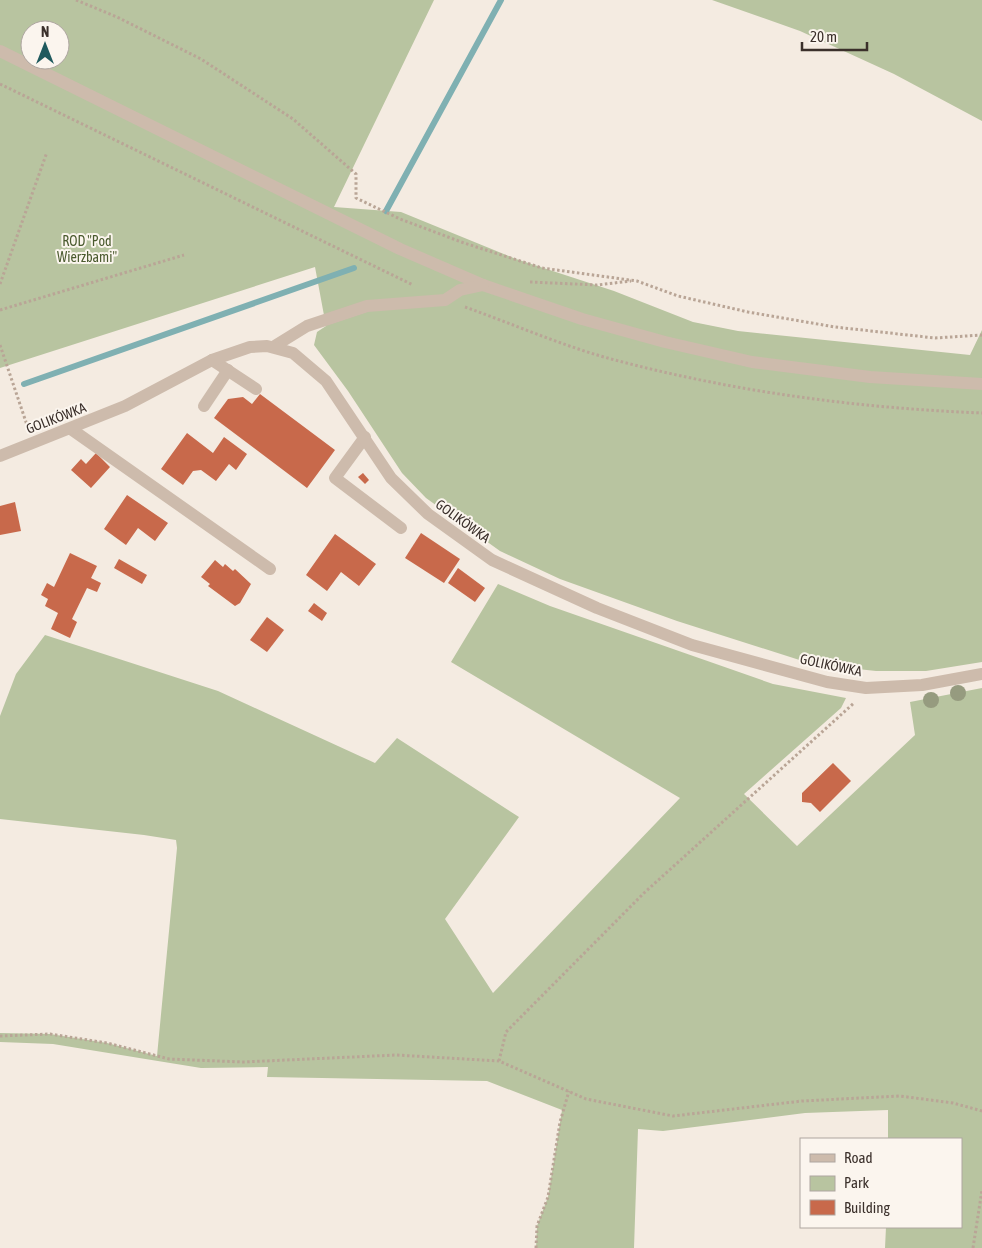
<svg xmlns="http://www.w3.org/2000/svg" width="982" height="1248" viewBox="0 0 982 1248" font-family="'Asap Condensed',sans-serif">
  <rect width="100%" height="100%" fill="#f4ebe1"/>
  <g fill="#b8c4a0" fill-rule="evenodd">
    <path d="M0 0H434L334 207 401 212 516 259 614 291 693 322 738 331 970 355 982 330V662L926 671H876L812 664 677 621 560 579 500 551 426 498 402 473 348 391 314 345 317 332 326 326 315 267 0 368ZM30 30H60V60H30Z"/>
    <path d="M712 0H982V121L894 74 800 31Z"/>
    <path d="M498 584 550 606 773 684 846 698 841 708 744 794 797 846 915 735 910 702 982 688V1248H885L886 1227H961V1139H888V1110L805 1113 663 1131 638 1129 634 1248H536L537 1226 548 1197 562 1110 487 1081 267 1077 268 1067 201 1068 53 1044 0 1042V1033L50 1034 107 1043 157 1056 177 848 176 840 144 835 0 819V716L16 674 45 635 218 691 375 763 397 738 519 817 445 919 493 993 680 798 451 662Z"/>
  </g>
  <g fill="none" stroke-linecap="round" stroke-linejoin="round">
    <g stroke="#7fb0b2" stroke-width="6">
      <path d="M386 211 501 0"/>
      <path d="M24 384 354 268"/>
    </g>
  </g>
  <g fill="#c8694b">
    <path d="M260 394 335 450 307 488 214 418 228 399 243 397 252 404Z"/>
    <path d="M187 433 213 453 224 437 247 454 236 470 229 464 216 481 201 470 193 471 183 485 161 469Z"/>
    <path d="M96 453 110 467 91 488 71 470 81 459 86 464Z"/>
    <path d="M363 473 369 480 365 484 358 477Z"/>
    <path d="M127 495 168 523 155 541 138 528 126 545 104 529Z"/>
    <path d="M15 502 21 531 0 535V506Z"/>
    <path d="M421 533 460 559 444 583 405 558Z"/>
    <path d="M335 534 376 564 359 586 341 572 327 591 306 575Z"/>
    <path d="M70 553 97 566 91 578 101 583 97 592 87 588 72 619 77 622 70 638 51 629 58 613 45 606 48 599 41 595 47 583 54 587Z"/>
    <path d="M119 559 147 575 142 584 114 568Z"/>
    <path d="M215 560 223 567 225 564 233 571 235 569 251 584 240 603 235 606 208 586 210 584 201 577Z"/>
    <path d="M458 568 485 588 475 602 448 583Z"/>
    <path d="M314 603 327 613 322 621 308 611Z"/>
    <path d="M267 617 284 630 267 652 250 640Z"/>
    <path d="M833 763 851 781 820 812 811 803 802 802V793Z"/>
  </g>
  <g fill="none" stroke-linecap="round" stroke-linejoin="round">
    <g stroke="#b9a596" stroke-width="3" stroke-dasharray="2.5 2.5" stroke-linecap="butt">
      <path d="M76 0 117 17 201 59 293 119 356 174V198L400 219 464 243 542 268 637 281 678 296 748 312 835 327 935 338 982 335"/>
      <path d="M0 84 413 285"/>
      <path d="M530 282 597 285 631 281"/>
      <path d="M0 284 47 152"/>
      <path d="M465 307C513 324 565 347 615 360 736 392 857 408 982 413"/>
      <path d="M0 310 184 255"/>
      <path d="M0 345 28 428"/>
      <path d="M0 1036 50 1034 107 1043 169 1059 243 1062 396 1055 499 1061 586 1099 673 1116 802 1101 900 1096 953 1103 982 1111"/>
      <path d="M499 1061 506 1032 644 893 854 703"/>
      <path d="M536 1248 537 1226 548 1197 560 1122 569 1091"/>
      <path d="M973 1248 982 1190"/>
    </g>
    <g stroke="#cdbbac" stroke-width="12">
      <path d="M0 51 400 249 483 285 582 319 665 342 752 362 870 377 982 384"/>
      <path d="M273 347 307 326 367 306 445 300 460 290 483 285"/>
      <path d="M212 360 256 389"/>
      <path d="M204 406 228 370"/>
      <path d="M71 429 270 569"/>
      <path d="M365 437 335 478 401 528"/>
      <path d="M0 456 125 406 212 360 250 347 267 346 293 353 326 381 391 478 428 514 492 560 597 608 692 645 827 682 866 688 922 685 982 674"/>
    </g>
  </g>
  <g fill="#969b7f">
    <circle cx="958" cy="693" r="8"/>
    <circle cx="931" cy="700" r="8"/>
  </g>
  <g text-anchor="middle" dominant-baseline="central" stroke-width="4" stroke-linejoin="round" paint-order="stroke">
    <g font-size="14" fill="#4a5a2e" stroke="#fbf5ee">
      <text x="87" y="241">ROD "Pod<tspan x="87" dy="16">Wierzbami"</tspan></text>
    </g>
    <g font-size="14" fill="#3b302b" stroke="#fbf5ee">
      <text transform="translate(56 418) rotate(-21)">GOLIKÓWKA</text>
      <text transform="translate(463 521) rotate(36)">GOLIKÓWKA</text>
      <text transform="translate(831 665) rotate(12)">GOLIKÓWKA</text>
    </g>
  </g>
  <rect x="800" y="1138" width="162" height="90" fill="#fbf5ee" stroke="#aea6a0"/>
  <rect x="810" y="1154" width="25" height="8" fill="#cdbbac" stroke="#aea6a0"/>
  <text x="844" y="1163" font-size="15" fill="#3b302b">Road</text>
  <rect x="810" y="1176" width="25" height="15" fill="#b8c4a0" stroke="#aea6a0"/>
  <text x="844" y="1188" font-size="15" fill="#3b302b">Park</text>
  <rect x="810" y="1200" width="25" height="15" fill="#c8694b" stroke="#aea6a0"/>
  <text x="844" y="1213" font-size="15" fill="#3b302b">Building</text>
  <g transform="translate(45 45)"><circle r="24" fill="#fbf5ee" stroke="#aea6a0"/>
  <path d="M0-4L9 19L0 12L-9 19Z" fill="#1f5a5e"/>
  <text y="-8" font-size="14" font-weight="bold" text-anchor="middle" fill="#3b302b">N</text>
  </g>
  <path d="M802 42v8h65v-8" fill="none" stroke="#3b302b" stroke-width="2.5"/>
  <text x="810" y="42" font-size="15" fill="#3b302b" stroke="#fbf5ee" stroke-width="4" paint-order="stroke">20 m</text>
</svg>
